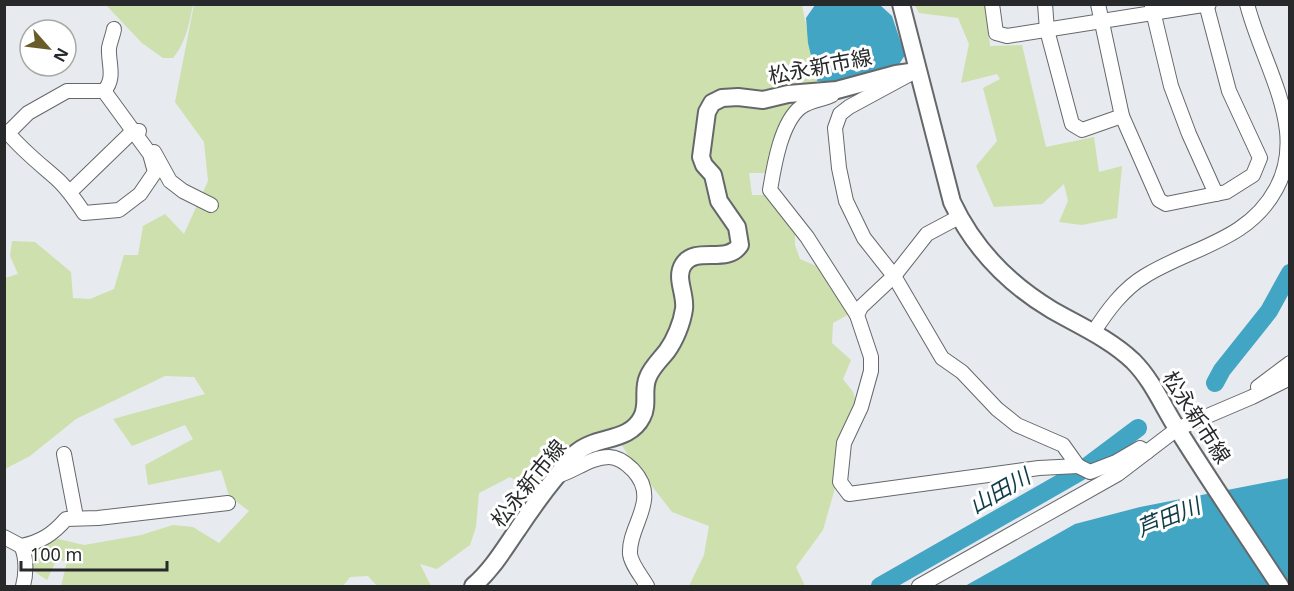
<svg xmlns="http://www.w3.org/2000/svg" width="1294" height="591" viewBox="0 0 1294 591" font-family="'Noto Sans','Noto Sans JP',sans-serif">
  <rect width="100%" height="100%" fill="#e7eaee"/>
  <g fill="#cde0ad">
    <path d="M106 5H193C189 24 186 42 173 58H163L142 43Z"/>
    <path d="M194 5H802L817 81 781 129 765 173H749L752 195H771L795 225V245L800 259 821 268 851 313 833 323 832 343 851 360 843 379 853 392 858 408 823 530 796 567 805 586H689L704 555 709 526 672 512 628 455 620 442 630 431 599 433 564 455 535 493 510 477 479 493 476 527 470 545 437 569 420 564 431 586H377L368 576 350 577 343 586H61L67 562 57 559 47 580 26 566 33 548 50 537 84 545 141 535 173 525 193 527 219 543 249 511 229 496 221 470 148 485 145 465 193 439 185 425 132 446 113 419 205 394 194 377 165 376 76 419 30 456 5 469V278L18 274 10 256 12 241 35 242 71 272 73 298 90 299 114 289 124 255H138L143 226 165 214 184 234 208 181 204 142 175 102Z"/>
    <path d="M915 5H986L990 46 1022 45 1046 147 1094 137 1099 172 1122 166 1117 218 1082 225 1059 222 1068 201 1064 184 1042 204 994 207 976 166 997 141 983 88 1000 79 997 74 961 83 969 44 958 18 919 13Z"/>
  </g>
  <g fill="#41a5c3">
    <path d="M815 5H880L892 16 905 55 898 66 832 83 817 81 808 43 806 18Z"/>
    <path d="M1289 478V586H965L1075 524 1140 507Z"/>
  </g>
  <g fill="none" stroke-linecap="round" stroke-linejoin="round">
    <g stroke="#41a5c3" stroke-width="18">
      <path d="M1215 383 1222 370 1269 311 1290 273"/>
      <path d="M880 586 1078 473 1138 428"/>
    </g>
    <defs>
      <g id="minor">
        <path d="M992 4 996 33 1007 36 1209 4"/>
        <path d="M1045 4 1047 30 1072 124 1082 130 1122 116"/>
        <path d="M1098 4 1122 116 1159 200 1166 204 1226 192 1253 175 1260 158 1229 91 1206 4"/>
        <path d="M1152 7 1171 86 1189 134 1216 194"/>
        <path d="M910 74 849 107 840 114 835 128 839 168 846 201 864 238 894 276 942 358 962 372 997 409 1017 425 1063 445 1078 466 1090 472 1116 462 1140 448 1147 452"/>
        <path d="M104 91C116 78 108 63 109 48 110 42 113 35 114 29"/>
        <path d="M832 95C822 100 811 100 801 107 781 122 774 166 770 190L807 237 857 315"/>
        <path d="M4 131 8 133 28 113 67 91H104L150 154 155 172 140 194 119 210 84 213C76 201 68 189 57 179 40 164 23 151 8 133"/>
        <path d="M154 152 170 181 183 191 211 205"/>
        <path d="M70 192 133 131H139"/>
        <path d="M959 217 927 234 894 276 861 307 857 315 871 357V371L861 407 844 443 840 482 849 494 1039 468 1078 466"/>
        <path d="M1093 333C1107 311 1123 289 1145 276 1192 247 1248 241 1276 189 1286 171 1289 151 1287 131 1282 88 1258 47 1247 4"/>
        <path d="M1258 387 1290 363"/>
        <path d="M64 454 76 517"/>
        <path d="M557 476C575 471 590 457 609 457 618 457 627 464 633 470 661 500 628 525 630 554 631 564 642 577 647 586"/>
        <path d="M4 537 21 546C41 542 53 534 66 519L98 518 228 503"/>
        <path d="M21 546C27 557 26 575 23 586"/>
        <path d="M919 586 1118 474 1177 429 1252 397 1290 378"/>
      </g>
      <g id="major">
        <path d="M901 4 952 202C974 249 1007 283 1052 310 1080 326 1110 339 1133 361 1153 381 1163 407 1178 430 1211 483 1246 534 1280 586"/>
        <path d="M473 586C492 570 504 549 518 529 530 511 542 494 556 477 562 469 568 459 576 453 596 435 629 443 642 417 649 404 642 390 648 377 652 367 660 360 667 351 675 340 682 323 684 309 686 294 675 278 683 265 695 245 727 265 740 245L737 227 719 201 713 175 704 165 701 157 707 112 712 103 722 98 738 97 763 100 788 94 837 90 896 74 917 71"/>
      </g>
    </defs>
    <use href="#minor" stroke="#65686b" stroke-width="16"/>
    <use href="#major" stroke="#65686b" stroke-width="20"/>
    <use href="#minor" stroke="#fff" stroke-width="14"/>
    <use href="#major" stroke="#fff" stroke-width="16"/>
  </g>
  <g text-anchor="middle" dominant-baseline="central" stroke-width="6" stroke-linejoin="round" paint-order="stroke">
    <g font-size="21" fill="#28292b" stroke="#fff">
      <text transform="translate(820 66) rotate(-11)">松永新市線</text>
      <text transform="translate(1197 417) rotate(57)">松永新市線</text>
      <text transform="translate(528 483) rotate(-51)">松永新市線</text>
    </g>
    <g font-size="22" font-style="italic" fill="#0f3c49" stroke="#fff">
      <text transform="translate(999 490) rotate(-30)">山田川</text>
      <text transform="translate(1168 516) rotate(-22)">芦田川</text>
    </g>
  </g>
  <rect width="1294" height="591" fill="none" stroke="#28292b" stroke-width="12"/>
  <g transform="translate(48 48) rotate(118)"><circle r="28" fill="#ffffff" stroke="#a9a9aa" stroke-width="1.5"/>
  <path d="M0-4.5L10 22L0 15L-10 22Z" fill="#685d2a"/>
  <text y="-9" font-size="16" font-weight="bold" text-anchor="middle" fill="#28292b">N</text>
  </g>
  <path d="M21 561v9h146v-9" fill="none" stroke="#28292b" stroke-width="3"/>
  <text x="30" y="561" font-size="18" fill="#28292b" stroke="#ffffff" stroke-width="4.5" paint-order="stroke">100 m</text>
</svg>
